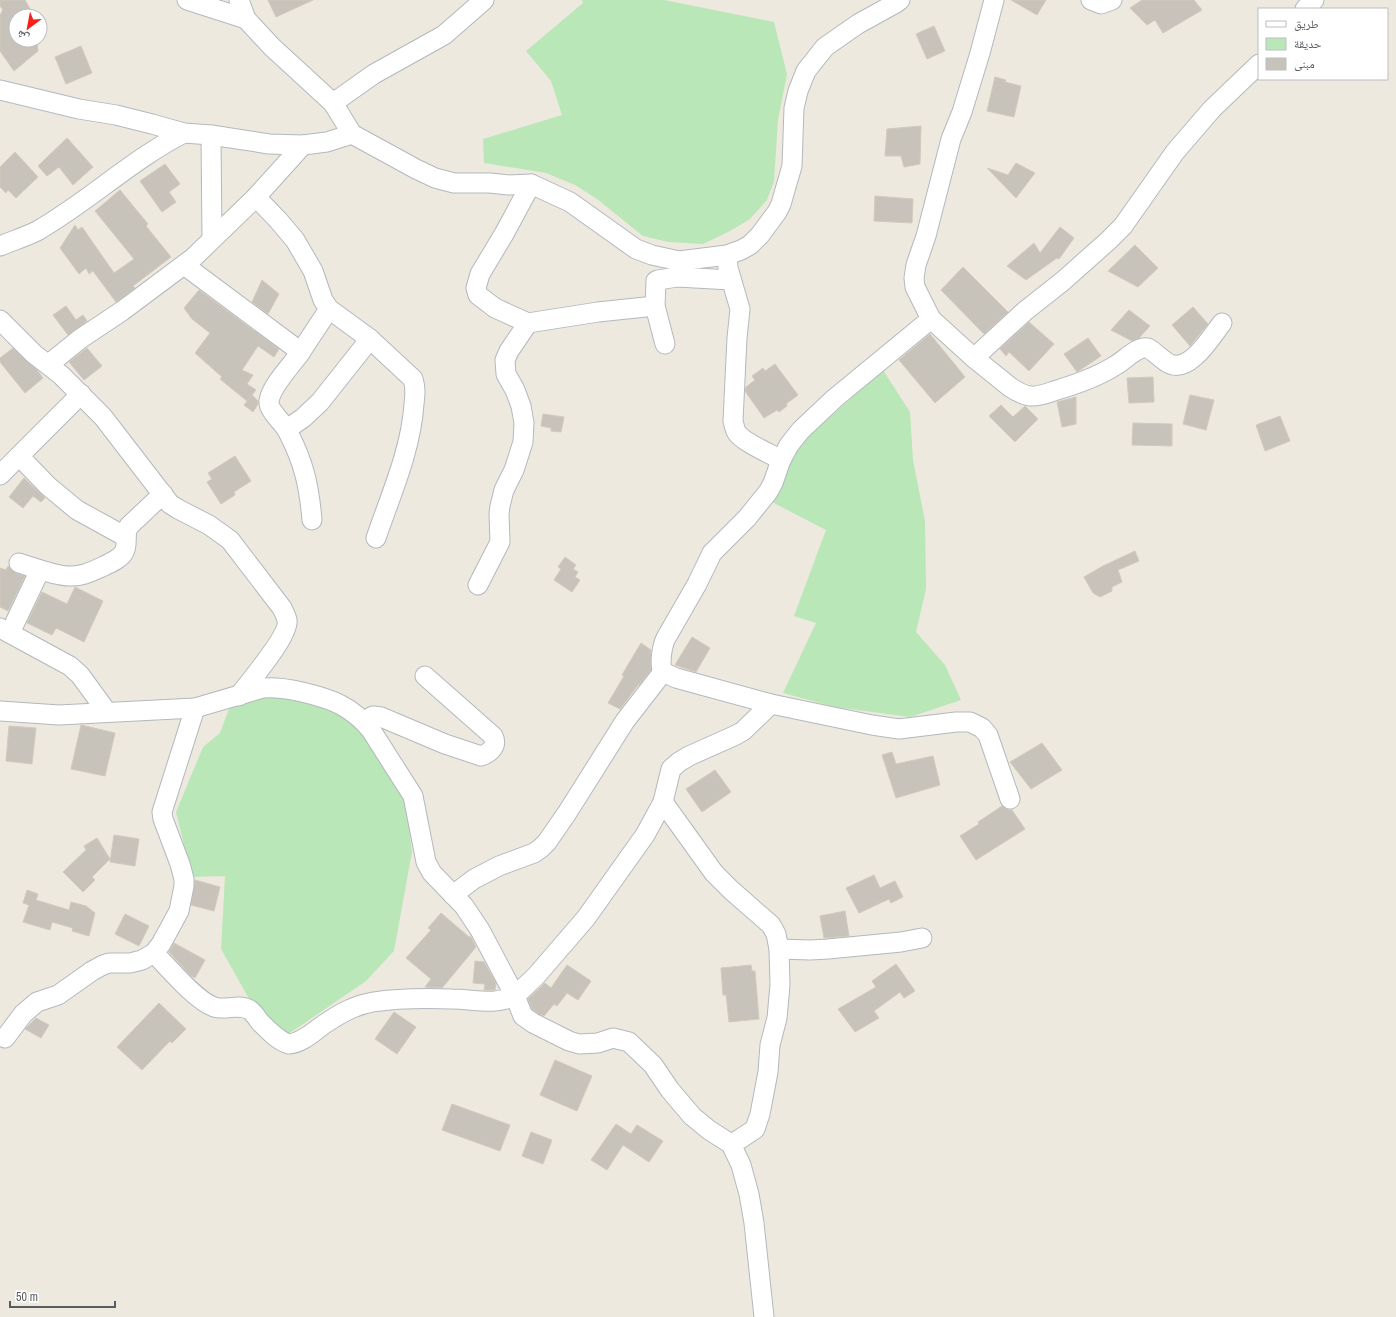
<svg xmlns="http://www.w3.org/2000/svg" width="1396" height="1317" viewBox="0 0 1396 1317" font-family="'Archivo Narrow','Noto Naskh Arabic',sans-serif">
  <rect width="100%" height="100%" fill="#ede9de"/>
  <g fill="#b9e7b7">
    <path d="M582 0H664L774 22 787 74 778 120 774 181 767 200 750 219 730 231 703 244 668 242 643 236 597 199 575 185 546 173 484 163 483 139 562 115 551 81 526 51 583 3Z"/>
    <path d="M883 370 910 412 913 460 925 521 926 589 916 632 945 665 961 700 910 717 835 707 783 693 816 623 794 616 826 530 770 501 791 452Z"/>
    <path d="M265 689 320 702 357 722 384 764 406 804 412 852 394 951 366 981 287 1035 256 1011 221 949 225 876 192 877 176 812 203 747 220 733 232 701Z"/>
  </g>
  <g fill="#c7c3bb" stroke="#d2cabc">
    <path d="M0 0H25L34 16H16V40H37L38 51 14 71 0 51V15L3 10 0 6Z"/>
    <path d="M268 0H313L276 17Z"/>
    <path d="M1011 0H1046L1037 15Z"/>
    <path d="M1142 0H1194L1202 10 1163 33 1155 20 1147 25 1130 8Z"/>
    <path d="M934 26 945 51 927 59 916 34Z"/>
    <path d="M81 46 92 73 66 84 55 57Z"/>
    <path d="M995 77 1006 80 1005 82 1021 86 1014 117 987 111Z"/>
    <path d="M921 126 920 164 904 167 901 156H885L887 129Z"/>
    <path d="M67 138 93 167 73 185 59 167 47 176 38 166Z"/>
    <path d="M15 152 38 177 16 198 8 190 6 193 0 187V167Z"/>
    <path d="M1016 163 1035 173 1016 198 987 168 1008 175Z"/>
    <path d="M165 164 180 184 169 192 176 202 162 212 140 181Z"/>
    <path d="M120 190 148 224 146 226 171 257 133 286 135 288 116 302 93 271 89 274 86 268 79 274 60 248 75 225 78 230 82 227 114 273 134 259 95 211Z"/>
    <path d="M875 196 913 199 912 223 874 221Z"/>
    <path d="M1060 227 1074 238 1059 259 1057 258 1026 280 1007 266 1034 243 1040 253Z"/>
    <path d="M1135 245 1158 268 1138 287 1108 271Z"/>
    <path d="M963 267 1008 312 984 334 941 290Z"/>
    <path d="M262 280 279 294 268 314 252 302Z"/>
    <path d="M199 290 279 349 274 357 258 346 242 370 253 375 247 384 256 390 247 401 220 379 222 377 195 353 210 333 192 319 184 308Z"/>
    <path d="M66 306 76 320 83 315 87 321 68 335 53 315Z"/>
    <path d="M1193 307 1208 324 1190 346 1172 325Z"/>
    <path d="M1129 310 1150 326 1139 338 1132 341 1111 330Z"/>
    <path d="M1029 322 1054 344 1029 371 1009 352 1006 356 1000 349Z"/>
    <path d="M930 334 965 377 935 403 899 360Z"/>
    <path d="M1088 338 1101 356 1077 372 1064 354Z"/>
    <path d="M13 348 37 370 43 378 25 393 0 362V358Z"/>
    <path d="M87 348 102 366 84 380 69 362Z"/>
    <path d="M775 364 798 395 786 404 787 406 779 412 777 410 764 418 745 391 746 387 755 380 752 376 763 368 765 371Z"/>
    <path d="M1153 377 1154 402 1129 403 1127 378Z"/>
    <path d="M252 395 258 401V404L253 412 244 405Z"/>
    <path d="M1190 395 1214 400 1206 430 1183 424Z"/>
    <path d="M1076 397V424L1062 427 1057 402Z"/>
    <path d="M1001 405 1013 417 1025 406 1038 419 1015 442 989 416Z"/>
    <path d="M543 414 564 417 561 432 551 431V428L541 426Z"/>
    <path d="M1280 416 1290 441 1265 451 1256 425Z"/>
    <path d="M1133 423 1172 424V446L1132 445Z"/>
    <path d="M235 456 251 481 234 492 235 495 221 504 207 482 212 479 208 473Z"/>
    <path d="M24 478 45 498 41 502 33 496 23 508 9 497Z"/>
    <path d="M1135 551 1139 561 1118 570 1122 582 1112 587V591L1100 597 1093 593 1084 577 1103 566Z"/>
    <path d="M565 557 576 565 573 569 578 572 575 577 580 580 572 592 554 580 561 569 558 567Z"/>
    <path d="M8 566 15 573 25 576 8 611 0 607V568L6 570Z"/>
    <path d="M75 587 103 601 84 642 56 628 52 635 27 623 42 592 67 604Z"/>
    <path d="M692 637 710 648 696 672 675 665Z"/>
    <path d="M641 643 651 650V670L639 685H638L620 709 608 703 624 676 622 675Z"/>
    <path d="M81 725 115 733 105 776 71 769Z"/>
    <path d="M9 726 36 728 32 764 6 761Z"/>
    <path d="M1042 743 1062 770 1031 789 1010 762Z"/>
    <path d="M892 752 896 764 933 756 940 785 896 798 882 755Z"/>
    <path d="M715 770 731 792 702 812 686 789Z"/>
    <path d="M1002 806 1008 810H1012L1025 829 976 860 960 836 979 824 978 822Z"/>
    <path d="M114 835 139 839 135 866 110 862Z"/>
    <path d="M97 838 110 859 92 877 95 880 83 892 63 872 86 850 84 846Z"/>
    <path d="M874 875 880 888 895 881 903 897 891 903 889 899 859 913 846 888Z"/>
    <path d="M195 880 220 887 214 911 191 905Z"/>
    <path d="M27 890 38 894 36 900 69 910 71 902 86 906 95 913 89 936 72 931 73 928 52 922 50 930 23 922 29 905 23 903Z"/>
    <path d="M845 911 849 936 824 938 820 916Z"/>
    <path d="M441 913 469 937H471L476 947 442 988 425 987 431 979 406 958 431 930 428 928Z"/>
    <path d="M125 914 149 926 139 946 115 934Z"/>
    <path d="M174 943 205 960 195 978 190 975 169 952Z"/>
    <path d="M475 961 484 962 496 983 495 990H484L485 984 473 983Z"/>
    <path d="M896 964 915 991 904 998 900 992 874 1011 879 1018 855 1032 838 1009 876 987 872 981Z"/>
    <path d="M567 965 591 981 578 1000 567 993 557 1006 554 1004 544 1016 539 1014 532 1009 528 999 545 983 551 988Z"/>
    <path d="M751 965 752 971H755L759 1019 729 1022 726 995H723L721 968Z"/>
    <path d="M159 1003 186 1029 172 1043 170 1041 142 1070 117 1047Z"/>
    <path d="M394 1012 416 1027 397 1054 375 1039Z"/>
    <path d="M36 1018 49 1025 41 1038 25 1029Z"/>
    <path d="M555 1060 592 1076 577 1111 540 1095Z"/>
    <path d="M452 1104 510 1125 500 1151 442 1130Z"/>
    <path d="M616 1124 631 1134 637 1125 663 1141 649 1162 623 1145 607 1170 591 1160Z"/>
    <path d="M531 1132 552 1140 543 1164 522 1156Z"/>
  </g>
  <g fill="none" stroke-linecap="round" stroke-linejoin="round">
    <defs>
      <g id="minor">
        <path d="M187 0 246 19"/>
        <path d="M239 0 246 19 272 47 333 103 352 134 416 169 435 178 454 183H490L509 185 531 184 570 202 636 249 652 255 679 261 727 255 741 250 750 245 760 235 777 212 781 204 792 166 794 108 798 91 806 71 825 47 858 24 896 3 900 0"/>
        <path d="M994 0 980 53 962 112 951 139 926 236 916 265 914 278 915 287 931 319 835 398 801 430 789 445 781 460 773 483 768 492 747 518 712 553 697 584 666 638C662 646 659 664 663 672L676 678 771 704 872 725 899 729 956 722H970L982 728 988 735 1010 799"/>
        <path d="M1091 0 1101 4 1112 0"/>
        <path d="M1305 9 1314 0"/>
        <path d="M0 90 79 109 116 115 152 124 184 133 211 135 269 144 303 145 327 142 352 134"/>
        <path d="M333 103 374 74 444 35 484 0"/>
        <path d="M211 135 212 239"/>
        <path d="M531 184 504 234 480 274 476 288 478 295 495 308 528 323 598 312 655 306"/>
        <path d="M256 197 278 220 295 240 313 271 323 300 329 309 370 339 413 379C416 388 415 395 414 404 411 450 391 494 376 538"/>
        <path d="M0 246C12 241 25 237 37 231 88 202 131 160 184 133"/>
        <path d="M727 255 728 268 740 309 737 338 733 421C734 425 735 430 737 433 743 442 771 454 781 460"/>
        <path d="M184 265 301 352"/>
        <path d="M931 319 974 358 1010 387C1016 391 1022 395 1030 396 1039 397 1048 393 1057 390 1077 384 1098 377 1116 365 1125 360 1137 346 1148 348 1155 352 1161 359 1168 363 1189 375 1211 337 1222 323"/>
        <path d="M0 320 34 354 61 375 103 417 170 504 178 509 209 525 230 540 282 608C284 612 286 616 287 620 290 635 249 682 239 696"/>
        <path d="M665 344 655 306 656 281 658 280 677 277 731 280"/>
        <path d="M974 358 1025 311 1063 281 1109 240 1123 226 1175 152 1212 109 1259 64"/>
        <path d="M49 364 80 339 122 311 193 258 256 197 303 145"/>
        <path d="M287 429 303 418 320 402 370 339"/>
        <path d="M19 456 48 486 77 510 126 537"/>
        <path d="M0 475 81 394"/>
        <path d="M312 520C309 485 304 463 288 432 284 423 268 411 269 401 271 386 291 366 300 353 310 338 319 324 329 309"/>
        <path d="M19 563C32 567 56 576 69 576 82 577 93 571 104 566 112 562 120 559 124 552 129 543 123 535 129 526L163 494"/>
        <path d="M478 585 500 542 499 514 500 506 504 490 514 470 523 442 524 423 521 406 515 390 506 374 505 360 509 351 528 323"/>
        <path d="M0 628 70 666 80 675 107 712"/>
        <path d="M10 633 40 570"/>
        <path d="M0 711 59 715 195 708 263 688C276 687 289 689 302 692 332 699 351 706 371 730L413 796 426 862 432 873 464 906 480 930 515 996 523 1016 533 1023 569 1041 579 1044 598 1043 613 1038 629 1042 653 1065 670 1090 692 1116 709 1130 731 1144 741 1165 749 1194 754 1223 764 1317"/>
        <path d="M364 721 373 716 381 717 445 744 481 756C490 753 498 746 493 736L425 676"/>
        <path d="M663 802 714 873 731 890 771 925 776 934 779 949 780 985 777 1018 770 1045 768 1072 760 1114 755 1129 740 1139 731 1144"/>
        <path d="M453 895 474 879 499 866 534 853 541 848 547 842 567 813 625 721 663 672"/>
        <path d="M779 949 810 950 828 949 901 942 922 938"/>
        <path d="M154 953C168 967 196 1001 214 1007 226 1011 238 1003 250 1010 254 1013 257 1018 260 1022 268 1030 278 1041 289 1044 303 1043 315 1030 326 1023 341 1013 355 1005 373 1002 399 998 426 998 452 999 475 999 493 1006 515 996L536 976 586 918 645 835 663 802 671 769 679 762 689 756 736 735 743 731 771 704"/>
        <path d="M5 1038 23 1014 37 1002 58 995 92 971 103 965 109 963H130L142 960 154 953 161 944 179 911 184 886V879L180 864 163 819 162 812 195 708"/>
      </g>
    </defs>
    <use href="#minor" stroke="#b4b8bd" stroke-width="21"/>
    <use href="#minor" stroke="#fff" stroke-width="19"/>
  </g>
  <rect x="1258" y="8" width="130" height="72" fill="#ffffff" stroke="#bcbec0"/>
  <rect x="1266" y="21" width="20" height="6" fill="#ffffff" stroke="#bcbec0"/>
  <text x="1294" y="28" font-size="12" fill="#575c61">طريق</text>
  <rect x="1266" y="38" width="20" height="12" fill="#b9e7b7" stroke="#bcbec0"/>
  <text x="1294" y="48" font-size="12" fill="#575c61">حديقة</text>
  <rect x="1266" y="58" width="20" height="12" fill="#c7c3bb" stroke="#bcbec0"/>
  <text x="1294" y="68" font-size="12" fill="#575c61">مبنى</text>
  <g transform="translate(28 28) rotate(212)"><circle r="19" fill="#ffffff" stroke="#bcbec0"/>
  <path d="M0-3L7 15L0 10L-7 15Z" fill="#f92017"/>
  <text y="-6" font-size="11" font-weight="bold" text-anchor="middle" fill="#575c61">ش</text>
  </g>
  <path d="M10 1301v6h105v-6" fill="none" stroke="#575c61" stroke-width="2"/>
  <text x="16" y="1301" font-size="12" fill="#575c61" stroke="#ffffff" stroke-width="3" paint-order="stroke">50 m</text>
</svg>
